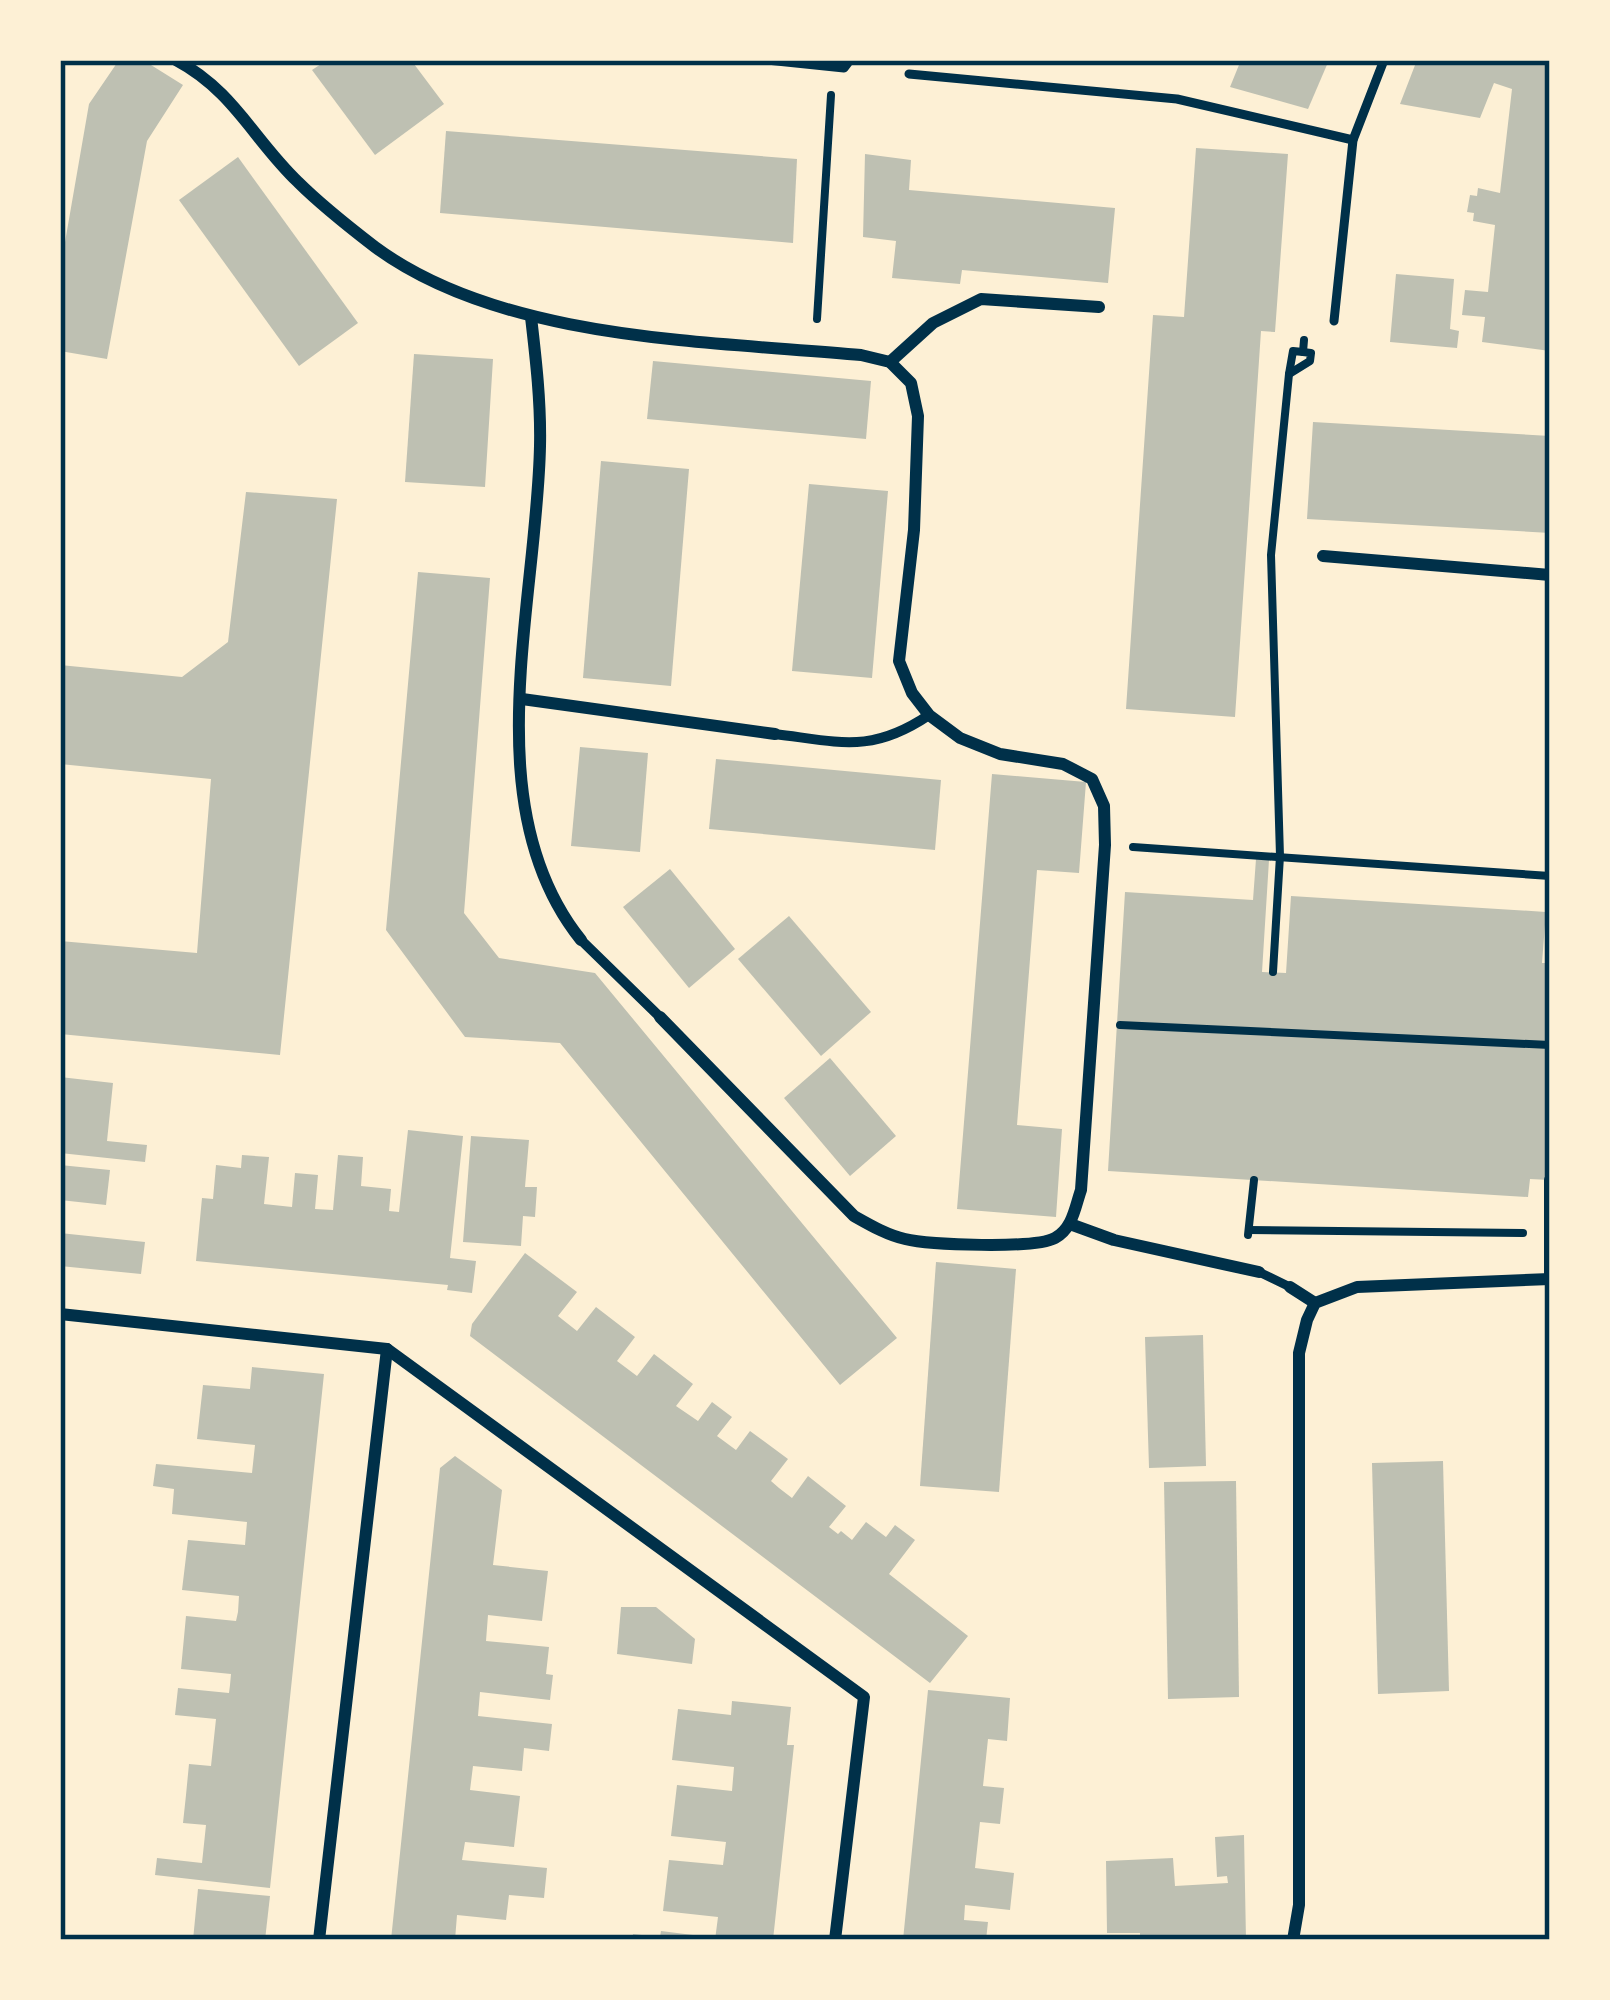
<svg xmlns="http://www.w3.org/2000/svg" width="1610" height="2000" viewBox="0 0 1610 2000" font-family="'Source Sans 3',sans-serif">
  <rect width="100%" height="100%" fill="#fdf0d5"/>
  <g fill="#bec0b2">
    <path d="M119 60H143L183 85 147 141 107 359 60 351V271L89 104Z"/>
    <path d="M327 60H411L444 104 375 155 312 70Z"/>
    <path d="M1241 60H1329L1308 109 1230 87Z"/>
    <path d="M1417 60H1550V351L1482 342 1485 317 1462 315 1465 290 1488 292 1495 225 1473 221 1474 213 1467 212 1470 195 1477 196 1478 188 1500 193 1512 89 1494 83 1480 118 1400 104Z"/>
    <path d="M446 131 797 159 793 243 440 213Z"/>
    <path d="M1196 148 1288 154 1275 332 1261 331 1235 717 1126 709 1153 315 1184 317Z"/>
    <path d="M865 154 911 160 909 190 1115 208 1108 283 962 270 960 284 892 278 896 241 863 237Z"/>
    <path d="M238 157 358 323 299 366 179 200Z"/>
    <path d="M1396 274 1454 279 1450 329 1459 331 1457 348 1390 342Z"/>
    <path d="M414 354 493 359 485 487 405 482Z"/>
    <path d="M653 361 871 381 866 439 647 419Z"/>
    <path d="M1313 422 1550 436V533L1307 519Z"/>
    <path d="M601 461 689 469 671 686 583 678Z"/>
    <path d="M809 484 888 491 872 678 792 671Z"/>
    <path d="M246 492 337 499 280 1055 60 1034V941L197 953 211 779 60 764V665L182 677 228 642Z"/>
    <path d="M418 572 490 578 464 913 499 958 595 973 897 1338 840 1385 560 1043 465 1037 386 930Z"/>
    <path d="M580 747 648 753 640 852 571 846Z"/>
    <path d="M716 759 941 780 935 850 709 829Z"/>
    <path d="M992 774 1086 782 1079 873 1037 870 1017 1125 1062 1129 1056 1217 957 1209Z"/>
    <path d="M1256 859 1269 860 1262 972 1286 973 1291 896 1546 912 1542 963H1550V1180L1530 1179 1528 1197 1108 1171 1125 892 1253 900Z"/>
    <path d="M670 869 735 949 689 988 623 907Z"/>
    <path d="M789 916 871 1012 821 1056 738 959Z"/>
    <path d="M830 1058 896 1136 850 1176 784 1098Z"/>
    <path d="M60 1077 113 1083 107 1141 147 1145 145 1162 60 1153Z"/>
    <path d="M408 1130 463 1136 450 1258 476 1261 472 1293 447 1290 448 1285 196 1261 202 1198 213 1199 216 1165 241 1168 242 1155 269 1157 264 1204 292 1207 295 1173 318 1175 315 1209 333 1210 338 1155 363 1157 361 1186 391 1189 389 1211 399 1212Z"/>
    <path d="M471 1136 529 1140 525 1187H537L535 1217 523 1216 521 1246 463 1242Z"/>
    <path d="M60 1165 110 1170 106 1205 60 1200Z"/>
    <path d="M60 1233 145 1242 141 1274 60 1266Z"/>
    <path d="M525 1253 577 1292 558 1316 577 1331 596 1307 635 1337 617 1361 637 1376 654 1354 693 1384 676 1406 698 1421 712 1402 732 1417 717 1436 736 1450 750 1431 788 1459 771 1481 779 1488 792 1498 808 1476 846 1506 829 1527 838 1534 841 1531 852 1540 866 1522 886 1537 895 1525 915 1540 889 1574 968 1636 930 1683 470 1336 472 1324Z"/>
    <path d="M936 1262 1016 1269 999 1492 920 1486Z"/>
    <path d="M1203 1335 1206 1466 1149 1468 1145 1337Z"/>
    <path d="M252 1367 324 1374 270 1888 155 1875 157 1858 202 1863 206 1825 183 1823 186 1795 189 1764 211 1766 216 1719 175 1715 178 1688 229 1693 230 1685 231 1674 181 1669 186 1616 236 1621 238 1612 239 1596 182 1590 188 1540 245 1545 247 1522 172 1514 174 1489 153 1486 156 1464 252 1473 255 1445 197 1439 203 1385 250 1389Z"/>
    <path d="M455 1456 502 1490 493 1565 548 1571 542 1621 488 1615 486 1641 549 1647 546 1674 553 1675 550 1700 480 1692 478 1716 552 1724 549 1751 524 1748 522 1771 473 1766 470 1790 520 1796 514 1847 465 1842 462 1860 547 1868 544 1898 509 1895 506 1920 457 1915 455 1940H391L440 1468Z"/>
    <path d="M1443 1461 1449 1691 1378 1694 1372 1463Z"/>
    <path d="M1236 1481 1239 1697 1168 1699 1164 1482Z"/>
    <path d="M621 1607H656L695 1639 692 1664 617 1654Z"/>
    <path d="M928 1690 1010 1698 1007 1741 988 1739 983 1786 1004 1788 1000 1824 980 1822 975 1868 1014 1873 1010 1910 965 1905 964 1920 988 1922 986 1940H903Z"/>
    <path d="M732 1701 791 1707 787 1745H794L773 1940H715L718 1917 663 1911 669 1860 723 1865 726 1842 671 1836 677 1785 732 1791 734 1767 672 1760 678 1709 731 1715Z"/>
    <path d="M1244 1835 1246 1940H1140V1933H1107L1106 1861 1173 1858 1175 1886 1228 1883 1227 1876 1217 1877 1215 1837Z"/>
    <path d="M198 1889 270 1896 265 1940H193Z"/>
    <path d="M661 1931 709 1937V1940H632L633 1934 660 1937Z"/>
  </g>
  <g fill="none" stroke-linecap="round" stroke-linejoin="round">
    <g stroke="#003049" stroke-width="8">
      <path d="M817 319 831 95"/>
      <path d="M1289 374 1293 351 1303 352"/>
      <path d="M1133 847 1550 876"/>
      <path d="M1273 972 1280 856 1271 555 1289 374 1310 361 1311 353 1303 352 1304 340"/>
      <path d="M1120 1025 1550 1045"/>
      <path d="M1249 1230 1523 1233"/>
      <path d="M1248 1235 1254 1180"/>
    </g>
    <g stroke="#003049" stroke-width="9">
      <path d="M767 60 844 68 850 60"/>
      <path d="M909 74 1177 99 1353 140"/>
      <path d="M1334 321 1353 140 1384 60"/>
      <path d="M1259 1272 1290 1287"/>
    </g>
    <g stroke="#003049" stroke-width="10">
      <path d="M775 734C840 742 871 754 929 715"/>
      <path d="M581 940 660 1017"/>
    </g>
    <g stroke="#003049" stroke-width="12">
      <path d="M176 60C234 91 253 139 298 182 321 205 349 227 375 247 502 341 708 341 861 355L890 362 911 383 918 416 914 530 899 661 912 693 929 715 960 738 1000 754 1063 764 1092 779 1104 806 1105 845 1081 1190C1075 1207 1073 1228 1055 1238 1035 1249 929 1245 905 1239 887 1235 870 1225 854 1216L660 1017"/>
      <path d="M531 317C536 360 541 403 540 446 537 603 474 807 581 940"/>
      <path d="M890 362 933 323 981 299 1099 307"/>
      <path d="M1323 556 1550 575"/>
      <path d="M522 699 775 734"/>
      <path d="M1070 1224 1114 1240 1259 1272"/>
      <path d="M1550 1279V1180"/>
      <path d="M1290 1287 1315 1303"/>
      <path d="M60 1314 387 1349 864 1697 835 1940"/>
      <path d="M319 1940 387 1349"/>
      <path d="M1293 1940 1299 1905V1353L1307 1320 1315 1303 1357 1287 1550 1279"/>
    </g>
  </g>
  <rect width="1610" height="2000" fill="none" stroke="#fdf0d5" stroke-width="126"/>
  <rect x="63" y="63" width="1484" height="1874" fill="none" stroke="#003049" stroke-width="4.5"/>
</svg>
